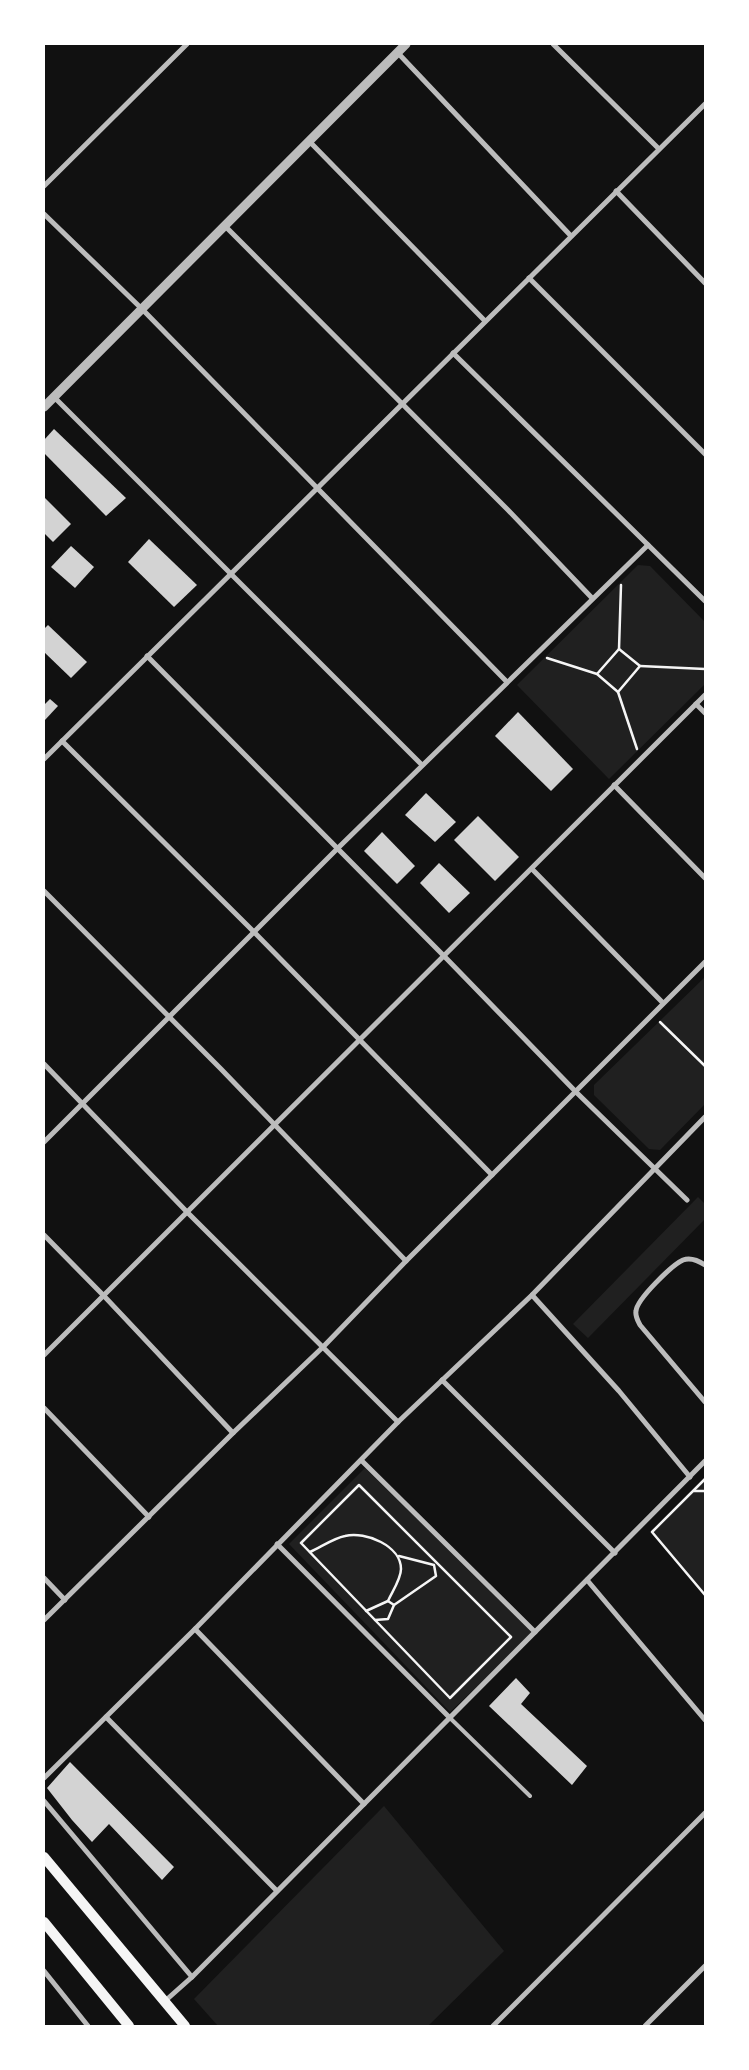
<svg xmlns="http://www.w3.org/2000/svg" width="749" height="2070" viewBox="0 0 749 2070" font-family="Arial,sans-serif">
  <rect width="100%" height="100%" fill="#111"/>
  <g fill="#202020">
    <path d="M638 565 650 566 705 622V684L609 779 517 685Z"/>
    <path d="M705 977V1104L660 1150 649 1149 594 1095V1085Z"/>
    <path d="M698 1197 705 1204V1219L588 1338 573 1324Z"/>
    <path d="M365 1468 535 1632 450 1712 289 1544Z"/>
    <path d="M705 1479V1595L652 1532Z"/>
    <path d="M384 1806 504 1951 428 2026H218L194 1999Z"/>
  </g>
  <g fill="#d3d3d3">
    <path d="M54 429 126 498 106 516 44 453V440Z"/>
    <path d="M44 497 71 524 53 542 44 533Z"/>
    <path d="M149 539 197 585 174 607 128 562Z"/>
    <path d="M71 546 94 567 75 588 51 567Z"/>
    <path d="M48 625 87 662 71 678 44 652V629Z"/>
    <path d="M50 699 58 706 44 721V705Z"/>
    <path d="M518 712 573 769 551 791 495 736Z"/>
    <path d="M426 793 456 822 435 842 405 815Z"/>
    <path d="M478 816 519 857 495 881 454 840Z"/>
    <path d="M382 832 415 866 397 884 364 851Z"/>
    <path d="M439 863 470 893 449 913 420 883Z"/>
    <path d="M516 1678 530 1693 521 1704 587 1766 572 1785 489 1706Z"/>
    <path d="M70 1762 174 1867 162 1880 109 1824 92 1842 72 1820 47 1788Z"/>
  </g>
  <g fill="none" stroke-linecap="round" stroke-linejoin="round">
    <g stroke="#f5f5f5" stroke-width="2.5">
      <path d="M619 649 621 585"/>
      <path d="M547 658 597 674 618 692 640 666 619 649 597 674"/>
      <path d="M640 666 705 669"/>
      <path d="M618 692 637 749"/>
      <path d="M660 1022 705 1066"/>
      <path d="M705 1479 652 1532 705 1595"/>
      <path d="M359 1485 511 1637 450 1698 301 1543Z"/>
      <path d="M694 1491H705"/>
      <path d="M310 1552C321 1547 334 1538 345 1536 366 1531 401 1546 401 1569 401 1579 392 1592 388 1601L366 1611"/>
      <path d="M388 1601 394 1605 436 1576 434 1565 399 1556"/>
      <path d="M375 1620 388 1619 394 1605"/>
    </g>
    <path stroke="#bcbcbc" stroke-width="4" d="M450 1718 530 1796"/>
    <g stroke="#bcbcbc" stroke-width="5">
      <path d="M553 44 659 149"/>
      <path d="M397 52 571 236"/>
      <path d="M309 141 485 321"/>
      <path d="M44 186 187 44"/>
      <path d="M616 191 705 283"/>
      <path d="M44 214 142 309 507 682"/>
      <path d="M225 226 508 510 592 598"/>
      <path d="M529 278 705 454"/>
      <path d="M453 353 705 601"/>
      <path d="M54 397 422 765"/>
      <path d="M147 656 444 956 576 1092 687 1200"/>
      <path d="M696 704 705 713"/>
      <path d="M62 741 254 932 492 1175"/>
      <path d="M44 759 705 104"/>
      <path d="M614 785 705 878"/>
      <path d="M532 869 663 1003"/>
      <path d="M44 891 221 1069 406 1261"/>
      <path d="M44 1064 187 1212 398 1422"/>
      <path d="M44 1142 338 848 648 545"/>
      <path d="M44 1235 104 1296 233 1433"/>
      <path d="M705 1265C699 1261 691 1257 683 1260 672 1265 637 1299 636 1311 635 1316 638 1321 640 1325L705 1402"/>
      <path d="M532 1295 619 1391 690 1477"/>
      <path d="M44 1355 705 695"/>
      <path d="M442 1380 615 1553"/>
      <path d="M44 1408 149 1517"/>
      <path d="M362 1461 535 1632"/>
      <path d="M277 1544 450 1718"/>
      <path d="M44 1578 65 1600"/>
      <path d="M587 1580 705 1720"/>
      <path d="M44 1620 233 1433 324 1346 406 1261 705 962"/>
      <path d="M195 1629 364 1804"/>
      <path d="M106 1717 277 1891"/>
      <path d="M44 1778 195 1629 398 1422 532 1295 705 1117"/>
      <path d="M44 1801 192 1977"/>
      <path d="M44 1971 88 2026"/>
      <path d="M165 2001 192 1977 705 1461"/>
      <path d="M493 2026 705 1813"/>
      <path d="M645 2026 705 1966"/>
    </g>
    <path stroke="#bcbcbc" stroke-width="9" d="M44 407 406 44"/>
    <g stroke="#f5f5f5" stroke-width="10">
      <path d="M44 1857 185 2026"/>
      <path d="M44 1922 129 2026"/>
    </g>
  </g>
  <rect width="749" height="2070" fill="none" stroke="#ffffff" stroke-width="90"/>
</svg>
